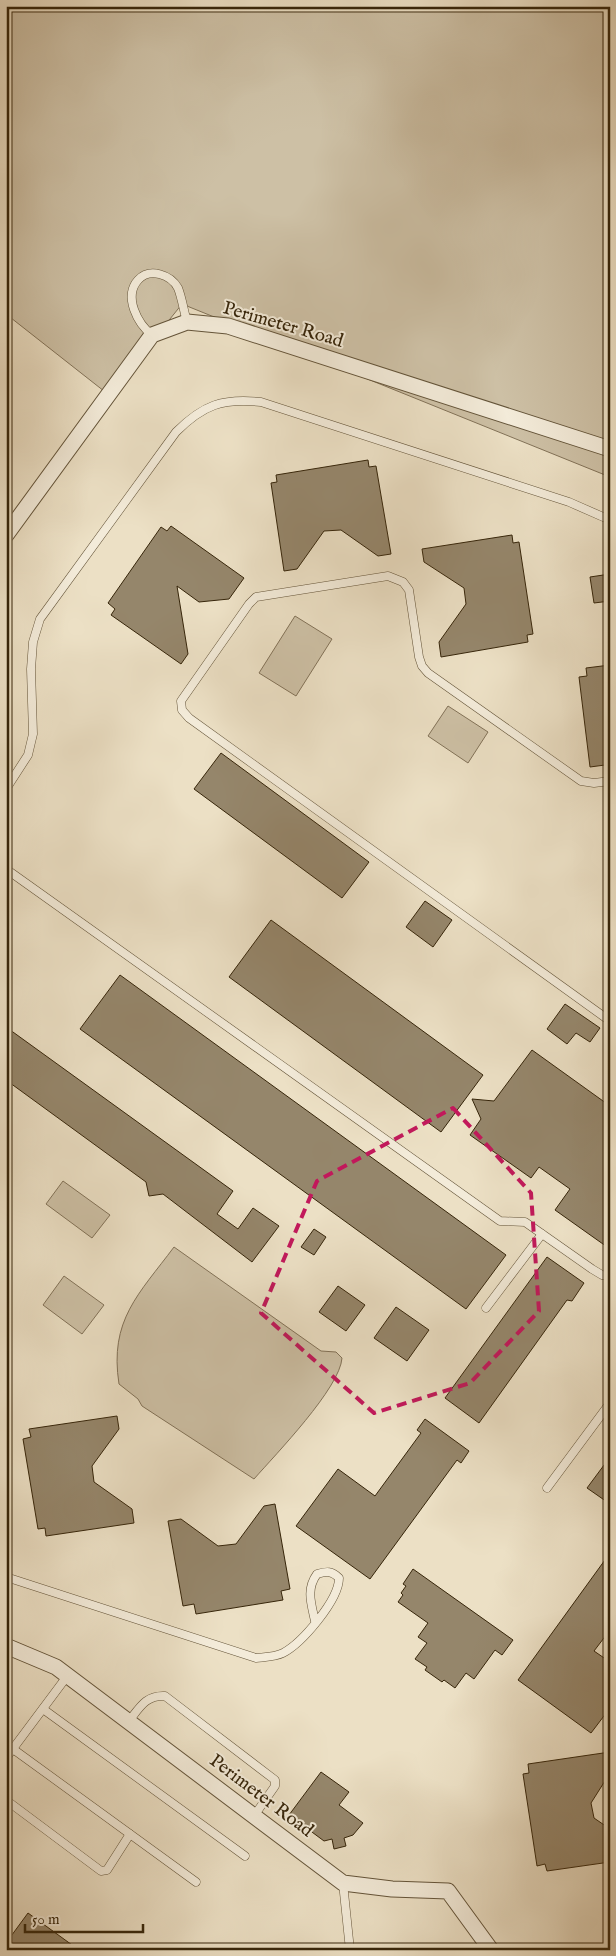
<svg xmlns="http://www.w3.org/2000/svg" width="616" height="1956" viewBox="0 0 616 1956" font-family="'IM FELL English',serif">
  <rect width="100%" height="100%" fill="#ece0c5"/>
  <filter id="stains"><feTurbulence type="fractalNoise" baseFrequency=".004" numOctaves="4"/><feColorMatrix values="0 0 0 0 .2 0 0 0 0 .09 0 0 0 0 .02 0 0 0 .5 -.17"/></filter>
  <radialGradient id="worn" r=".72"><stop offset=".6" stop-color="#630" stop-opacity="0"/><stop offset="1" stop-color="#630" stop-opacity=".3"/></radialGradient>
  <g fill="#cdc0a5" stroke="#827258">
    <path d="M6 6H610V477L182 304 109 395 6 314Z"/>
    <path d="M295 616 332 639 296 696 259 673Z"/>
    <path d="M448 706 488 732 468 763 428 736Z"/>
    <path d="M63 1181 110 1215 92 1238 46 1204Z"/>
    <path d="M174 1247 321 1351 336 1352 342 1358C340 1388 276 1454 254 1479L142 1406 138 1399 119 1384C109 1320 139 1294 174 1247Z"/>
    <path d="M64 1276 104 1305 82 1334 43 1305Z"/>
  </g>
  <g fill="#95866b" stroke="#36250a">
    <path d="M368 460 369 467 376 466 391 554 378 556 341 530 324 531 297 569 284 571 271 483 277 482 276 475Z"/>
    <path d="M171 526 244 578 229 599 199 602 177 586 188 654 181 664 111 615 115 609 108 603 161 527 167 531Z"/>
    <path d="M512 535 513 543 519 542 533 634 527 635 528 642 441 657 439 642 466 604 464 588 424 562 422 549Z"/>
    <path d="M610 574V601L594 603 590 577Z"/>
    <path d="M610 665V758L605 765 590 767 579 677 587 676 586 668Z"/>
    <path d="M221 753 369 862 342 898 194 789Z"/>
    <path d="M425 901 452 920 433 947 406 927Z"/>
    <path d="M271 920 483 1075 441 1132 229 977Z"/>
    <path d="M120 975 506 1255 466 1309 80 1029Z"/>
    <path d="M565 1004 600 1028 590 1042 576 1033 567 1044 547 1029Z"/>
    <path d="M6 1027 233 1191 217 1214 238 1229 253 1208 279 1226 252 1262 163 1194 149 1196 146 1182 6 1080Z"/>
    <path d="M532 1050 610 1106V1249L555 1210 570 1189 539 1167 531 1178 470 1135 481 1119 472 1099 494 1101Z"/>
    <path d="M314 1229 326 1237 314 1255 301 1247Z"/>
    <path d="M547 1257 584 1283 572 1301 567 1300 479 1423 445 1398Z"/>
    <path d="M338 1286 365 1305 346 1331 319 1312Z"/>
    <path d="M396 1307 429 1330 407 1361 374 1338Z"/>
    <path d="M117 1416 119 1429 92 1466 94 1482 132 1509 134 1523 46 1536 45 1528 38 1529 23 1439 31 1437 29 1429Z"/>
    <path d="M425 1419 469 1451 461 1463 457 1460 370 1579 296 1526 338 1469 375 1496 421 1433 417 1430Z"/>
    <path d="M610 1457V1504L587 1488Z"/>
    <path d="M275 1504 290 1589 281 1591 283 1600 196 1614 194 1604 183 1606 168 1521 181 1519 218 1546 236 1544 264 1506Z"/>
    <path d="M610 1553V1630L594 1651 610 1662V1708L591 1733 518 1680Z"/>
    <path d="M413 1569 513 1640 502 1655 495 1650 474 1679 466 1673 455 1688 444 1680 442 1682 425 1670 427 1667 415 1659 427 1643 418 1637 428 1623 398 1602 403 1595 401 1593 406 1586 403 1584Z"/>
    <path d="M610 1752V1773L591 1803 594 1818 610 1829V1862L547 1871 545 1864 537 1866 523 1774 529 1773 528 1764Z"/>
    <path d="M321 1772 349 1792 339 1805 363 1823 353 1835 344 1838 346 1846 334 1849 332 1839 324 1841 289 1815Z"/>
    <path d="M28 1913 79 1950H6V1943Z"/>
  </g>
  <g fill="none" stroke-linecap="round" stroke-linejoin="round">
    <defs>
      <g id="lane">
        <path d="M152 335C138 324 123 297 138 280 150 267 171 275 178 288 182 298 184 312 187 322"/>
        <path d="M610 781 594 783 581 781 428 673 422 666 419 657 409 590 403 582 388 576 256 597 249 604 181 701 182 710 189 718 610 1021"/>
        <path d="M6 789 28 755 33 734 31 669 33 642 40 619 176 432C203 405 222 398 261 402L569 502 610 520"/>
        <path d="M6 869 500 1221 525 1222 592 1269 602 1275 610 1276"/>
        <path d="M486 1308 542 1234"/>
        <path d="M547 1488 610 1403"/>
        <path d="M6 1577 256 1658C265 1657 275 1657 283 1653 302 1643 339 1600 339 1578 332 1571 327 1571 317 1574 306 1589 311 1603 315 1621"/>
        <path d="M43 1709 245 1856"/>
        <path d="M129 1721C140 1707 146 1695 165 1696L275 1780V1786L254 1816"/>
        <path d="M13 1749 196 1882"/>
        <path d="M6 1758 68 1675"/>
        <path d="M6 1800 101 1871 107 1870 130 1834"/>
        <path d="M343 1883 350 1950"/>
      </g>
      <g id="street">
        <path d="M6 535 152 335 187 322 228 326 610 449"/>
        <path d="M6 1646 56 1667 343 1883 392 1889 448 1891 491 1950"/>
      </g>
    </defs>
    <use href="#lane" stroke="#645439" stroke-width="9"/>
    <use href="#street" stroke="#645439" stroke-width="17"/>
    <use href="#lane" stroke="#f3ebd9" stroke-width="8"/>
    <use href="#street" stroke="#f3ebd9" stroke-width="15"/>
  </g>
  <path fill="none" stroke="#c2185b" stroke-width="4" stroke-dasharray="10 6" stroke-linejoin="round" d="M453 1108 531 1193 539 1311 470 1383 374 1413 261 1313 317 1181Z"/>
  <g text-anchor="middle" dominant-baseline="central" stroke-width="4" stroke-linejoin="round" paint-order="stroke">
    <g font-size="19" fill="#36250a" stroke="#f3ebd9">
      <text transform="translate(283 325) rotate(16)">Perimeter Road</text>
      <text transform="translate(261 1796) rotate(37)">Perimeter Road</text>
    </g>
  </g>
  <rect width="616" height="1956" fill="none" stroke="#ece0c5" stroke-width="25"/>
  <rect x="8" y="8" width="601" height="1941" fill="none" stroke="#36250a" stroke-width="2.5"/>
  <rect x="12" y="12" width="591" height="1931" fill="none" stroke="#36250a"/>
  <path d="M25 1924v8h118v-8" fill="none" stroke="#36250a" stroke-width="2.5"/>
  <text x="32" y="1924" font-size="15" fill="#36250a" stroke="#f3ebd9" stroke-width="4" paint-order="stroke">50 m</text>
  <rect width="100%" height="100%" filter="url(#stains)"/>
  <rect width="100%" height="100%" fill="url(#worn)"/>
</svg>
